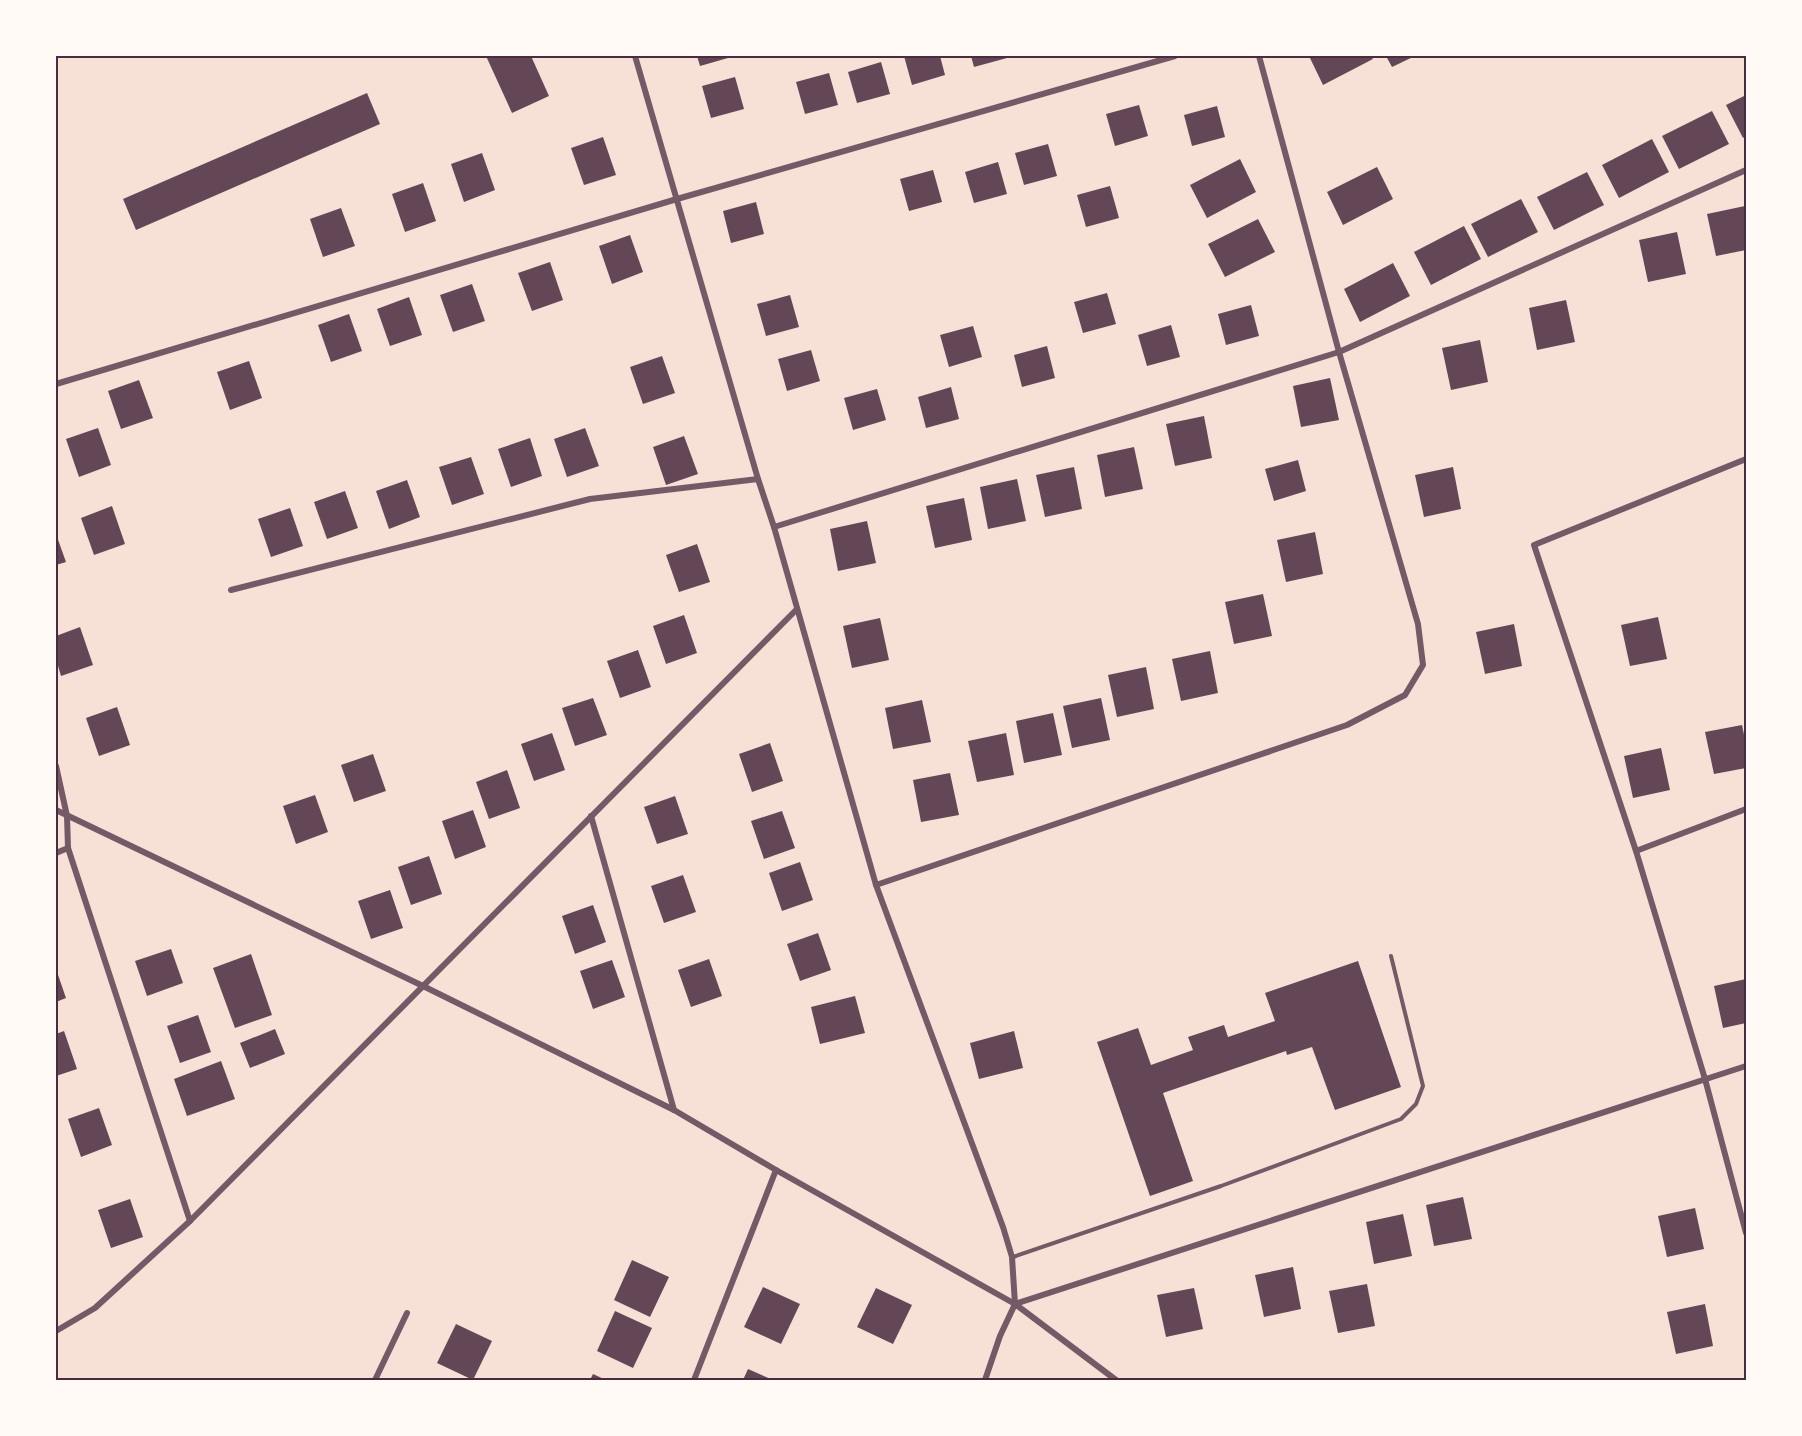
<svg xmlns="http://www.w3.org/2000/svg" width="1802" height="1436" viewBox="0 0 1802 1436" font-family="'Work Sans',sans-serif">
  <rect width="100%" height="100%" fill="#f7e1d7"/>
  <g fill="#644757">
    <path d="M486 56H531L549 96 512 113Z"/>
    <path d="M697 56H735L700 66Z"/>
    <path d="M904 56H940L945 75 912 85Z"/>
    <path d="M971 56H1006L1007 58 974 67Z"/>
    <path d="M1309 56H1371L1373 59 1323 85Z"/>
    <path d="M1386 56H1415L1392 67Z"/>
    <path d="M881 62 890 94 857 103 848 72Z"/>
    <path d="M829 73 838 105 805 114 796 82Z"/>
    <path d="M735 77 744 109 711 118 702 86Z"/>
    <path d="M367 93 380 124 136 230 123 199Z"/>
    <path d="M1746 95V136L1743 138 1726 105Z"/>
    <path d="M1139 105 1148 136 1115 146 1106 114Z"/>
    <path d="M1217 106 1225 137 1192 146 1184 115Z"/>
    <path d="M1712 111 1729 144 1679 169 1662 136Z"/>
    <path d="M603 137 616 175 584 185 571 148Z"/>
    <path d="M1652 139 1669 172 1619 198 1602 165Z"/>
    <path d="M1048 144 1057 176 1024 185 1015 153Z"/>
    <path d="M482 153 495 190 464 202 451 164Z"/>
    <path d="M1240 159 1256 192 1207 218 1190 185Z"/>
    <path d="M998 162 1007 194 974 203 965 172Z"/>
    <path d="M1377 167 1393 199 1343 225 1327 192Z"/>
    <path d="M933 170 942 202 909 211 900 179Z"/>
    <path d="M1587 172 1604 205 1554 230 1537 197Z"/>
    <path d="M423 183 436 221 405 232 392 194Z"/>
    <path d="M1110 186 1119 218 1086 227 1077 195Z"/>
    <path d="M1521 199 1538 232 1488 257 1471 224Z"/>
    <path d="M756 202 764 234 731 243 723 211Z"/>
    <path d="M1745 206 1746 250 1716 256 1707 214Z"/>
    <path d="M341 208 355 246 323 257 310 219Z"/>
    <path d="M1258 219 1275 252 1225 277 1208 244Z"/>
    <path d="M1464 226 1481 259 1431 285 1414 252Z"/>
    <path d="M1677 232 1686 274 1648 282 1639 240Z"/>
    <path d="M630 235 643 272 612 284 599 246Z"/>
    <path d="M550 262 563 300 532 311 518 273Z"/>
    <path d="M1393 263 1410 296 1360 322 1344 289Z"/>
    <path d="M472 284 485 321 453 332 440 295Z"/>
    <path d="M1107 293 1116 324 1083 333 1074 302Z"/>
    <path d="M790 295 799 327 766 336 757 304Z"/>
    <path d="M409 297 422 335 390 346 377 309Z"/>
    <path d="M1566 300 1575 342 1537 350 1529 308Z"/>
    <path d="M1251 305 1259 336 1226 345 1218 314Z"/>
    <path d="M349 314 362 351 331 362 318 325Z"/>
    <path d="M1171 325 1180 357 1147 366 1138 335Z"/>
    <path d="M973 326 982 357 949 367 940 335Z"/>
    <path d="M1480 340 1488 382 1451 390 1442 348Z"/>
    <path d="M1047 346 1055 378 1022 387 1014 355Z"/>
    <path d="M811 350 820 381 787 391 778 359Z"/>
    <path d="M662 356 675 393 643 404 630 367Z"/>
    <path d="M249 361 262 398 230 410 217 372Z"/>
    <path d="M1330 378 1339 420 1301 427 1293 386Z"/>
    <path d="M139 380 153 418 121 429 108 391Z"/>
    <path d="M951 387 959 419 926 428 918 397Z"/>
    <path d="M877 389 886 420 853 430 844 398Z"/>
    <path d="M1204 416 1212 458 1175 466 1166 424Z"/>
    <path d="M98 428 111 465 79 477 66 439Z"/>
    <path d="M585 428 599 466 567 477 554 439Z"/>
    <path d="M684 436 698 474 666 485 653 447Z"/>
    <path d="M530 438 542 476 511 487 498 449Z"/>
    <path d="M1134 447 1143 489 1105 497 1097 455Z"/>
    <path d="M471 457 484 494 452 505 439 467Z"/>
    <path d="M1298 460 1306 491 1274 501 1265 469Z"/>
    <path d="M1074 467 1082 509 1045 517 1036 475Z"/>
    <path d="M1453 467 1461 509 1424 517 1415 475Z"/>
    <path d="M1017 479 1026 521 988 529 980 487Z"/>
    <path d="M407 480 420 517 389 529 376 491Z"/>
    <path d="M345 491 358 528 327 539 314 502Z"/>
    <path d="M964 498 972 540 935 548 926 506Z"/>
    <path d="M112 506 125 544 94 555 81 518Z"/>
    <path d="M290 508 303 546 271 557 258 519Z"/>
    <path d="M867 521 876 563 838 571 830 529Z"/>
    <path d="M1315 532 1323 574 1286 582 1277 540Z"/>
    <path d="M56 534 66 562 56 565Z"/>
    <path d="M697 544 710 582 679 592 666 555Z"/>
    <path d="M1263 594 1272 636 1234 644 1225 602Z"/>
    <path d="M684 615 697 653 666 664 653 626Z"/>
    <path d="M1658 617 1667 659 1630 666 1621 625Z"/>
    <path d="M880 618 889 660 852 668 843 626Z"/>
    <path d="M1514 624 1522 666 1485 674 1476 632Z"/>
    <path d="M80 627 93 665 61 676 56 659V636Z"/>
    <path d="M638 650 651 687 620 698 607 661Z"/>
    <path d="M1210 651 1218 693 1181 701 1172 659Z"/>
    <path d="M1146 667 1154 709 1117 717 1108 675Z"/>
    <path d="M593 698 607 735 575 746 562 708Z"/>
    <path d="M1101 698 1110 740 1072 748 1063 706Z"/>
    <path d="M922 700 931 742 893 749 885 708Z"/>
    <path d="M117 707 130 745 99 756 86 718Z"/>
    <path d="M1053 713 1062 755 1024 763 1016 721Z"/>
    <path d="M1742 725 1746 744V768L1714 774 1705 732Z"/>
    <path d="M552 733 565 770 534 781 521 744Z"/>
    <path d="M1006 733 1014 775 977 782 968 741Z"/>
    <path d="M770 743 783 781 752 792 739 754Z"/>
    <path d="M1661 748 1670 790 1633 798 1624 756Z"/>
    <path d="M373 754 386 791 354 802 341 765Z"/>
    <path d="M507 770 520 808 489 819 476 782Z"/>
    <path d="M950 773 959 815 921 822 913 780Z"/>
    <path d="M315 795 328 832 296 844 283 806Z"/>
    <path d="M675 796 688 834 657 844 644 807Z"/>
    <path d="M473 810 486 847 455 859 442 821Z"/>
    <path d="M782 811 795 848 764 859 751 821Z"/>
    <path d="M429 856 442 894 411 905 398 867Z"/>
    <path d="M800 862 813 900 782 911 769 873Z"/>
    <path d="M683 875 696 912 664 923 651 886Z"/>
    <path d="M390 890 403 928 371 939 358 901Z"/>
    <path d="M593 905 606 942 575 954 562 916Z"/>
    <path d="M818 933 831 970 800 981 787 944Z"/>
    <path d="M171 949 183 983 147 996 135 961Z"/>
    <path d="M251 954 272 1015 235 1028 213 968Z"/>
    <path d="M709 959 722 996 691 1007 678 970Z"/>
    <path d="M612 960 625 997 593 1009 580 971Z"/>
    <path d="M1358 961 1401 1087 1335 1110 1312 1047 1287 1055 1286 1051 1163 1093 1193 1181 1150 1196 1097 1042 1138 1028 1151 1065 1193 1050 1188 1037 1224 1025 1228 1037 1275 1021 1265 993Z"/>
    <path d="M56 969 66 998 56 1002Z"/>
    <path d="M1746 979V1023L1723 1028 1714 986Z"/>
    <path d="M855 996 865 1033 820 1044 811 1007Z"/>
    <path d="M198 1015 211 1052 180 1063 167 1026Z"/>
    <path d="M275 1029 285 1054 250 1068 240 1043Z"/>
    <path d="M64 1031 77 1069 56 1076V1034Z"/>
    <path d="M1014 1031 1023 1068 979 1079 970 1043Z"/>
    <path d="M221 1061 235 1099 187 1116 174 1079Z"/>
    <path d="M99 1108 112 1145 81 1157 68 1119Z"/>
    <path d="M1463 1197 1472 1239 1434 1246 1426 1205Z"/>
    <path d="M130 1199 143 1237 111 1248 98 1210Z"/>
    <path d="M1695 1208 1704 1249 1667 1257 1658 1216Z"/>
    <path d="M1403 1214 1412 1256 1374 1264 1366 1222Z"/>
    <path d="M632 1260 669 1277 650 1317 614 1300Z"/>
    <path d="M1293 1267 1301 1309 1264 1317 1255 1275Z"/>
    <path d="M1367 1284 1375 1326 1338 1333 1329 1291Z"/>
    <path d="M763 1287 800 1304 781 1344 744 1327Z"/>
    <path d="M876 1288 912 1305 893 1344 857 1327Z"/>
    <path d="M1194 1288 1203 1329 1166 1337 1157 1295Z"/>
    <path d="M1705 1304 1713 1346 1676 1354 1667 1312Z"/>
    <path d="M615 1311 652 1328 633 1368 597 1351Z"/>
    <path d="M456 1324 492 1341 473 1380 437 1363Z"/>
    <path d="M748 1369 773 1380H743Z"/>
    <path d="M593 1374 606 1380H590Z"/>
  </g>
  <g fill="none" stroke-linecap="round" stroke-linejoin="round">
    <path stroke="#755966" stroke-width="4" d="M1013 1257 1221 1186 1401 1119 1416 1104 1423 1086 1391 956"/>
    <g stroke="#755966" stroke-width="6">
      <path d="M635 56 758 479 774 527 876 885 1003 1227 1012 1257 1015 1304 1000 1336 985 1380"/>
      <path d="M56 384 677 199 1175 56"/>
      <path d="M1746 459 1534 545 1636 851 1705 1079 1746 1233"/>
      <path d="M774 527 1339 352 1746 170"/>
      <path d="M231 590 590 499 758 479"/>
      <path d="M56 766 67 816 68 848 190 1221"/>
      <path d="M56 810 423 986 674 1110 776 1170 1015 1304 1116 1380"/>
      <path d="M591 816 674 1110"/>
      <path d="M1636 851 1746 809"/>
      <path d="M56 853 68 848"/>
      <path d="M876 885 1347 725 1405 695 1423 665 1418 624 1339 352 1259 56"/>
      <path d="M1015 1304 1746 1066"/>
      <path d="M56 1331 95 1308 190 1221 797 609"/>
      <path d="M375 1380 407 1313"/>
      <path d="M694 1380 776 1170"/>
    </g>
  </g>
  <rect width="1802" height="1436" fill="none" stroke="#fffaf5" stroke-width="114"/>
  <rect x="57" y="57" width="1688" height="1322" fill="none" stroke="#4a2c40" stroke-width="2"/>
</svg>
